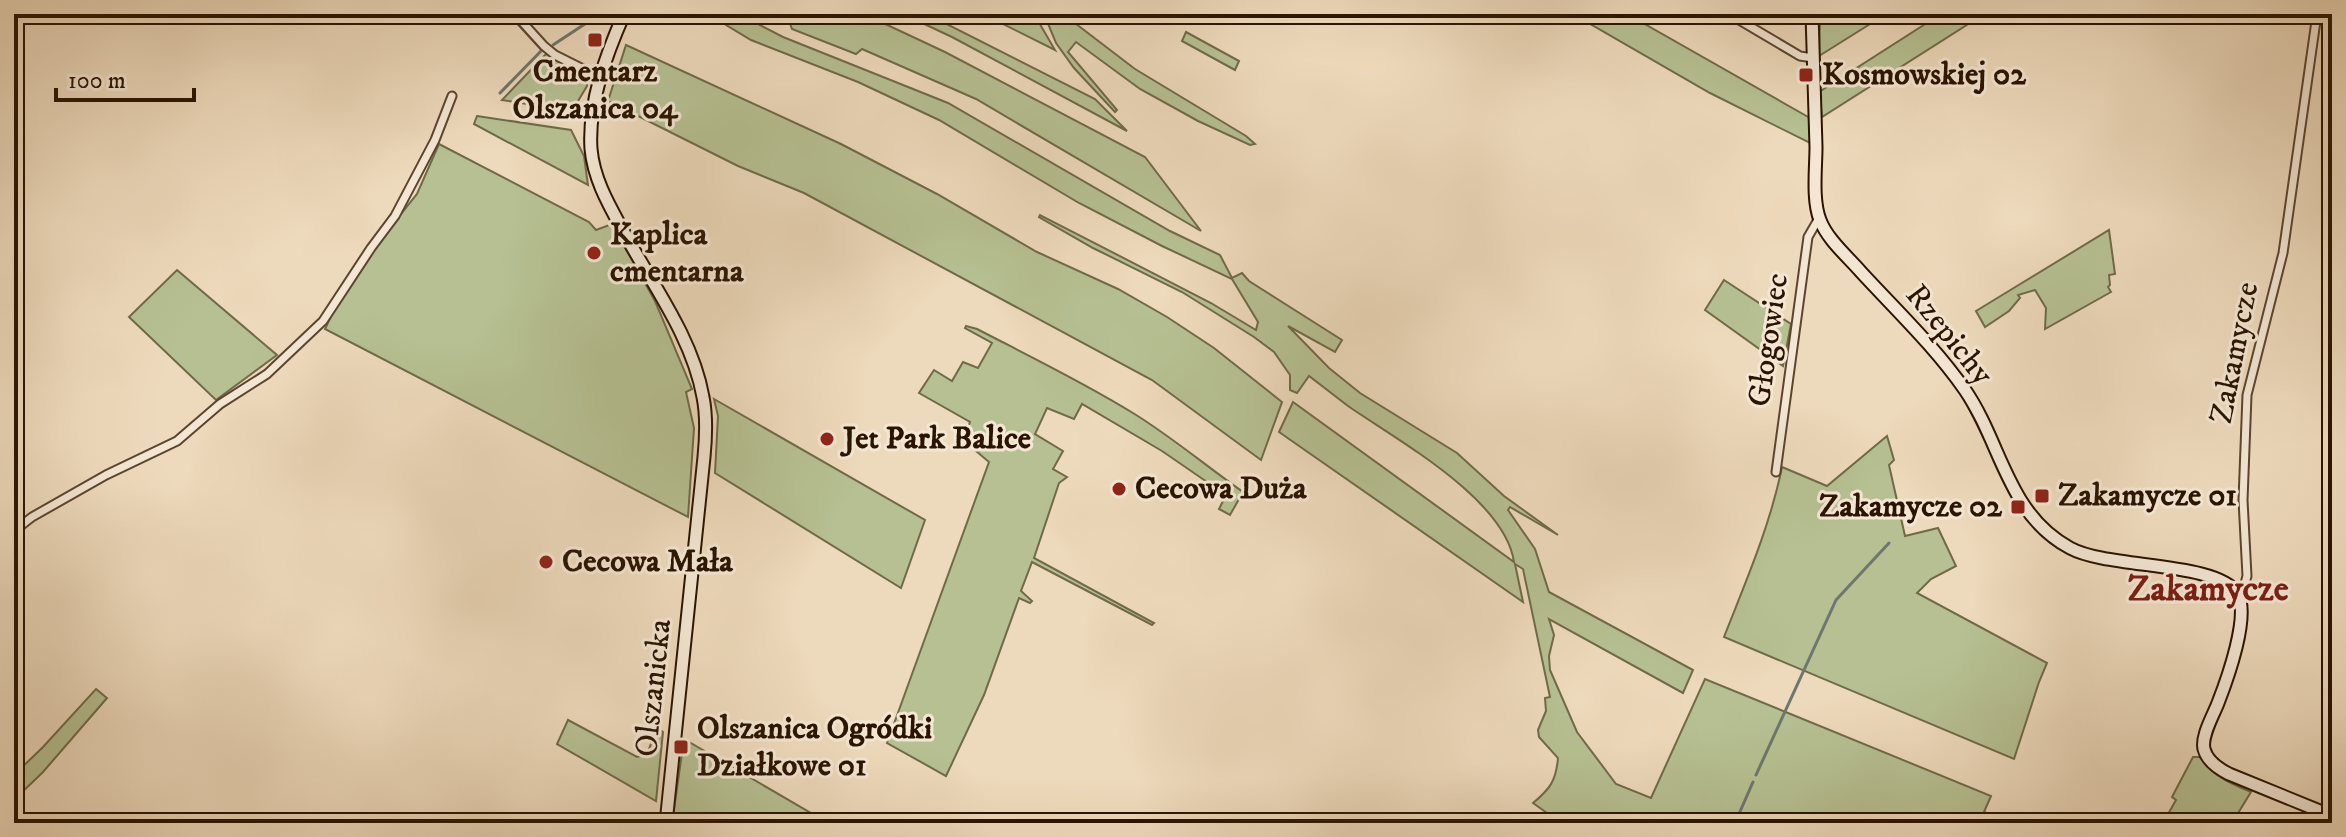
<svg xmlns="http://www.w3.org/2000/svg" width="2346" height="837" viewBox="0 0 2346 837" font-family="'IM FELL DW Pica',serif">
  <rect width="100%" height="100%" fill="#edd9bb"/>
  <filter id="stains"><feTurbulence type="fractalNoise" baseFrequency=".0025" numOctaves="4"/><feColorMatrix values="0 0 0 0 .2 0 0 0 0 .09 0 0 0 0 .02 0 0 0 .5 -.17"/></filter>
  <radialGradient id="worn" r=".72"><stop offset=".6" stop-color="#630" stop-opacity="0"/><stop offset="1" stop-color="#630" stop-opacity=".3"/></radialGradient>
  <g fill="#b6c092" stroke="#706a49" stroke-width="2">
    <path d="M708 14H739L783 37 948 103 1170 231 1220 255 1232 278 1242 273 1249 281 1342 340 1335 352 1288 326 1329 368 1360 393 1457 453 1504 496 1558 535 1510 507 1508 510 1535 549 1549 592 1693 670 1683 693 1549 619 1554 635 1549 656 1550 670 1577 732 1616 784 1651 798 1705 679 1991 796 1984 812 2010 823H1561L1533 803C1550 789 1556 781 1558 758L1539 737 1538 730 1546 711 1545 698 1550 697 1523 569 1515 564 1523 602 1279 432 1293 402 1514 562C1505 499 1397 440 1348 406 1335 396 1322 386 1309 376L1297 393 1290 390V375L1274 352 1254 337 1182 292 1093 248 1039 217 1040 215 1211 303 1256 330 1258 322 1232 279 1162 246 1079 203 939 120 858 82 751 40Z"/>
    <path d="M776 14H864L945 52 1145 157 1201 231 976 99 862 49 856 54 792 29 789 21Z"/>
    <path d="M903 14H927L1095 99 1127 131 952 37Z"/>
    <path d="M983 14H1034L1055 50Z"/>
    <path d="M1044 14H1063L1135 69 1246 136 1255 144 1250 145 1198 121 1140 89 1076 42 1068 52 1117 110 1115 112 1074 68 1056 43Z"/>
    <path d="M1582 14H1627L1810 118V143L1710 93 1580 18Z"/>
    <path d="M1826 14H1886L1819 56 1820 18Z"/>
    <path d="M1941 14H1984L1822 117 1819 92Z"/>
    <path d="M1186 32 1239 61 1235 70 1182 41Z"/>
    <path d="M626 45 841 144 937 194 1037 252 1118 289 1167 317 1214 348 1282 402 1261 460 1152 380 804 193 738 166 608 101Z"/>
    <path d="M546 54 586 79 587 86 578 101 565 110 502 100Z"/>
    <path d="M477 116 571 130 584 156 588 185 474 124Z"/>
    <path d="M439 144 589 222 596 230 612 224 655 301 692 389 686 392 694 428 688 517 325 329 333 312 376 245 417 194Z"/>
    <path d="M2109 230 2115 274 2109 275 2110 285 2108 287 2111 292 2045 329 2046 308 2035 290 2018 295 2020 298 2009 311 1985 327 1976 311Z"/>
    <path d="M177 270 277 355 216 400 129 317Z"/>
    <path d="M1724 280 1791 324 1783 366 1705 310Z"/>
    <path d="M966 326 977 329C1029 356 1083 382 1133 413 1172 437 1206 466 1243 492L1230 515 1219 509 1226 495 1162 451 1082 404 1074 419 1047 408 1035 434 1063 451 1053 469 1067 477 1059 483 1034 558 1154 623 1152 625 1032 562 1021 591 1032 601 1030 603 1019 598 984 695 946 776 887 743 989 462 963 440 970 422 919 393 934 370 952 381 963 362 978 368 992 343 965 328Z"/>
    <path d="M714 399 925 520 901 588 715 473 718 416Z"/>
    <path d="M1887 436 1894 460 1889 465 1905 536 1938 528 1956 566 1931 579 1917 593 2047 663 2039 682 2014 759 1724 637C1746 581 1770 526 1782 467L1827 486Z"/>
    <path d="M96 689 107 698 43 772 14 800V775L43 747Z"/>
    <path d="M568 720 637 757 647 754 657 728 663 732 656 801 557 744Z"/>
    <path d="M684 739 828 823H704L695 818 692 823H672Z"/>
    <path d="M2193 757H2201C2214 777 2230 783 2251 792L2232 823H2163L2176 800 2172 797Z"/>
  </g>
  <g fill="none" stroke-linecap="round" stroke-linejoin="round">
    <g stroke="#6d776d" stroke-width="3">
      <path d="M553 45 600 14"/>
      <path d="M500 93 542 50 509 14"/>
      <path d="M1756 775 1836 600 1889 543"/>
      <path d="M1735 823 1753 782"/>
    </g>
    <defs>
      <g id="street">
        <path d="M515 14 544 46 555 55 601 78"/>
        <path d="M1729 14 1800 56 1813 58"/>
        <path d="M1776 472 1808 237 1819 218"/>
        <path d="M14 531 32 517 106 475 177 441 220 404 267 374 323 321 371 248 395 216 435 140 452 96"/>
        <path d="M2239 596 2243 591 2247 576 2243 500 2247 395 2283 253 2317 14"/>
      </g>
      <g id="secondary">
        <path d="M624 14C606 55 588 103 591 149 594 182 612 210 627 238 655 288 693 340 703 397 707 417 706 437 704 457L666 823"/>
        <path d="M1812 14C1813 58 1815 103 1816 147 1816 168 1812 200 1820 220 1827 239 1847 256 1861 272 1896 310 1935 347 1965 390 2002 444 2007 514 2070 548 2108 569 2215 561 2237 593 2251 614 2227 680 2218 703 2213 716 2201 736 2204 749 2207 761 2219 769 2229 774L2332 816"/>
      </g>
    </defs>
    <use href="#street" stroke="#5b452f" stroke-width="11"/>
    <use href="#secondary" stroke="#2a1400" stroke-width="15"/>
    <use href="#street" stroke="#f3e6d3" stroke-width="7"/>
    <use href="#secondary" stroke="#f3e6d3" stroke-width="11"/>
  </g>
  <g fill="#8f2418" stroke="#f3e6d3" stroke-width="3">
    <rect x="587" y="32" width="16" height="16" rx="4"/>
    <rect x="1798" y="67" width="16" height="16" rx="4"/>
    <circle cx="594" cy="253" r="8"/>
    <circle cx="827" cy="439" r="8"/>
    <circle cx="1119" cy="489" r="8"/>
    <rect x="2034" y="488" width="16" height="16" rx="4"/>
    <rect x="2010" y="499" width="16" height="16" rx="4"/>
    <circle cx="546" cy="562" r="8"/>
    <rect x="673" y="739" width="16" height="16" rx="4"/>
  </g>
  <g text-anchor="middle" dominant-baseline="central" stroke-width="6" stroke-linejoin="round" paint-order="stroke">
    <g font-size="32" font-weight="bold" fill="#2a1400" stroke="#f3e6d3" text-anchor="start">
      <text x="595" y="72" text-anchor="middle">Cmentarz<tspan x="595" dy="37">Olszanica 04</tspan></text>
      <text x="1822" y="75">Kosmowskiej 02</text>
      <text x="610" y="235">Kaplica<tspan x="610" dy="37">cmentarna</tspan></text>
      <text x="843" y="439">Jet Park Balice</text>
      <text x="1135" y="489">Cecowa Duża</text>
      <text x="2058" y="496">Zakamycze 01</text>
      <text x="2002" y="507" text-anchor="end">Zakamycze 02</text>
      <text x="562" y="562">Cecowa Mała</text>
      <text x="697" y="729">Olszanica Ogródki<tspan x="697" dy="37">Działkowe 01</tspan></text>
    </g>
    <g font-size="32" fill="#2a1400" stroke="#f3e6d3">
      <text transform="translate(1949 335) rotate(51)">Rzepichy</text>
      <text transform="translate(1769 340) rotate(-82)">Głogowiec</text>
      <text transform="translate(2235 353) rotate(-79)">Zakamycze</text>
      <text transform="translate(654 688) rotate(-84)">Olszanicka</text>
    </g>
    <g font-size="36" font-weight="bold" fill="#7a1f14" stroke="#f3e6d3">
      <text x="2208" y="589">Zakamycze</text>
    </g>
  </g>
  <rect width="2346" height="837" fill="none" stroke="#edd9bb" stroke-width="48"/>
  <rect x="16" y="16" width="2314" height="805" fill="none" stroke="#2a1400" stroke-width="4"/>
  <rect x="24" y="24" width="2298" height="789" fill="none" stroke="#2a1400" stroke-width="2"/>
  <path d="M56 88v12h138v-12" fill="none" stroke="#2a1400" stroke-width="4"/>
  <text x="68" y="88" font-size="24" fill="#2a1400" stroke="#f3e6d3" stroke-width="6" paint-order="stroke">100 m</text>
  <rect width="100%" height="100%" filter="url(#stains)"/>
  <rect width="100%" height="100%" fill="url(#worn)"/>
</svg>
